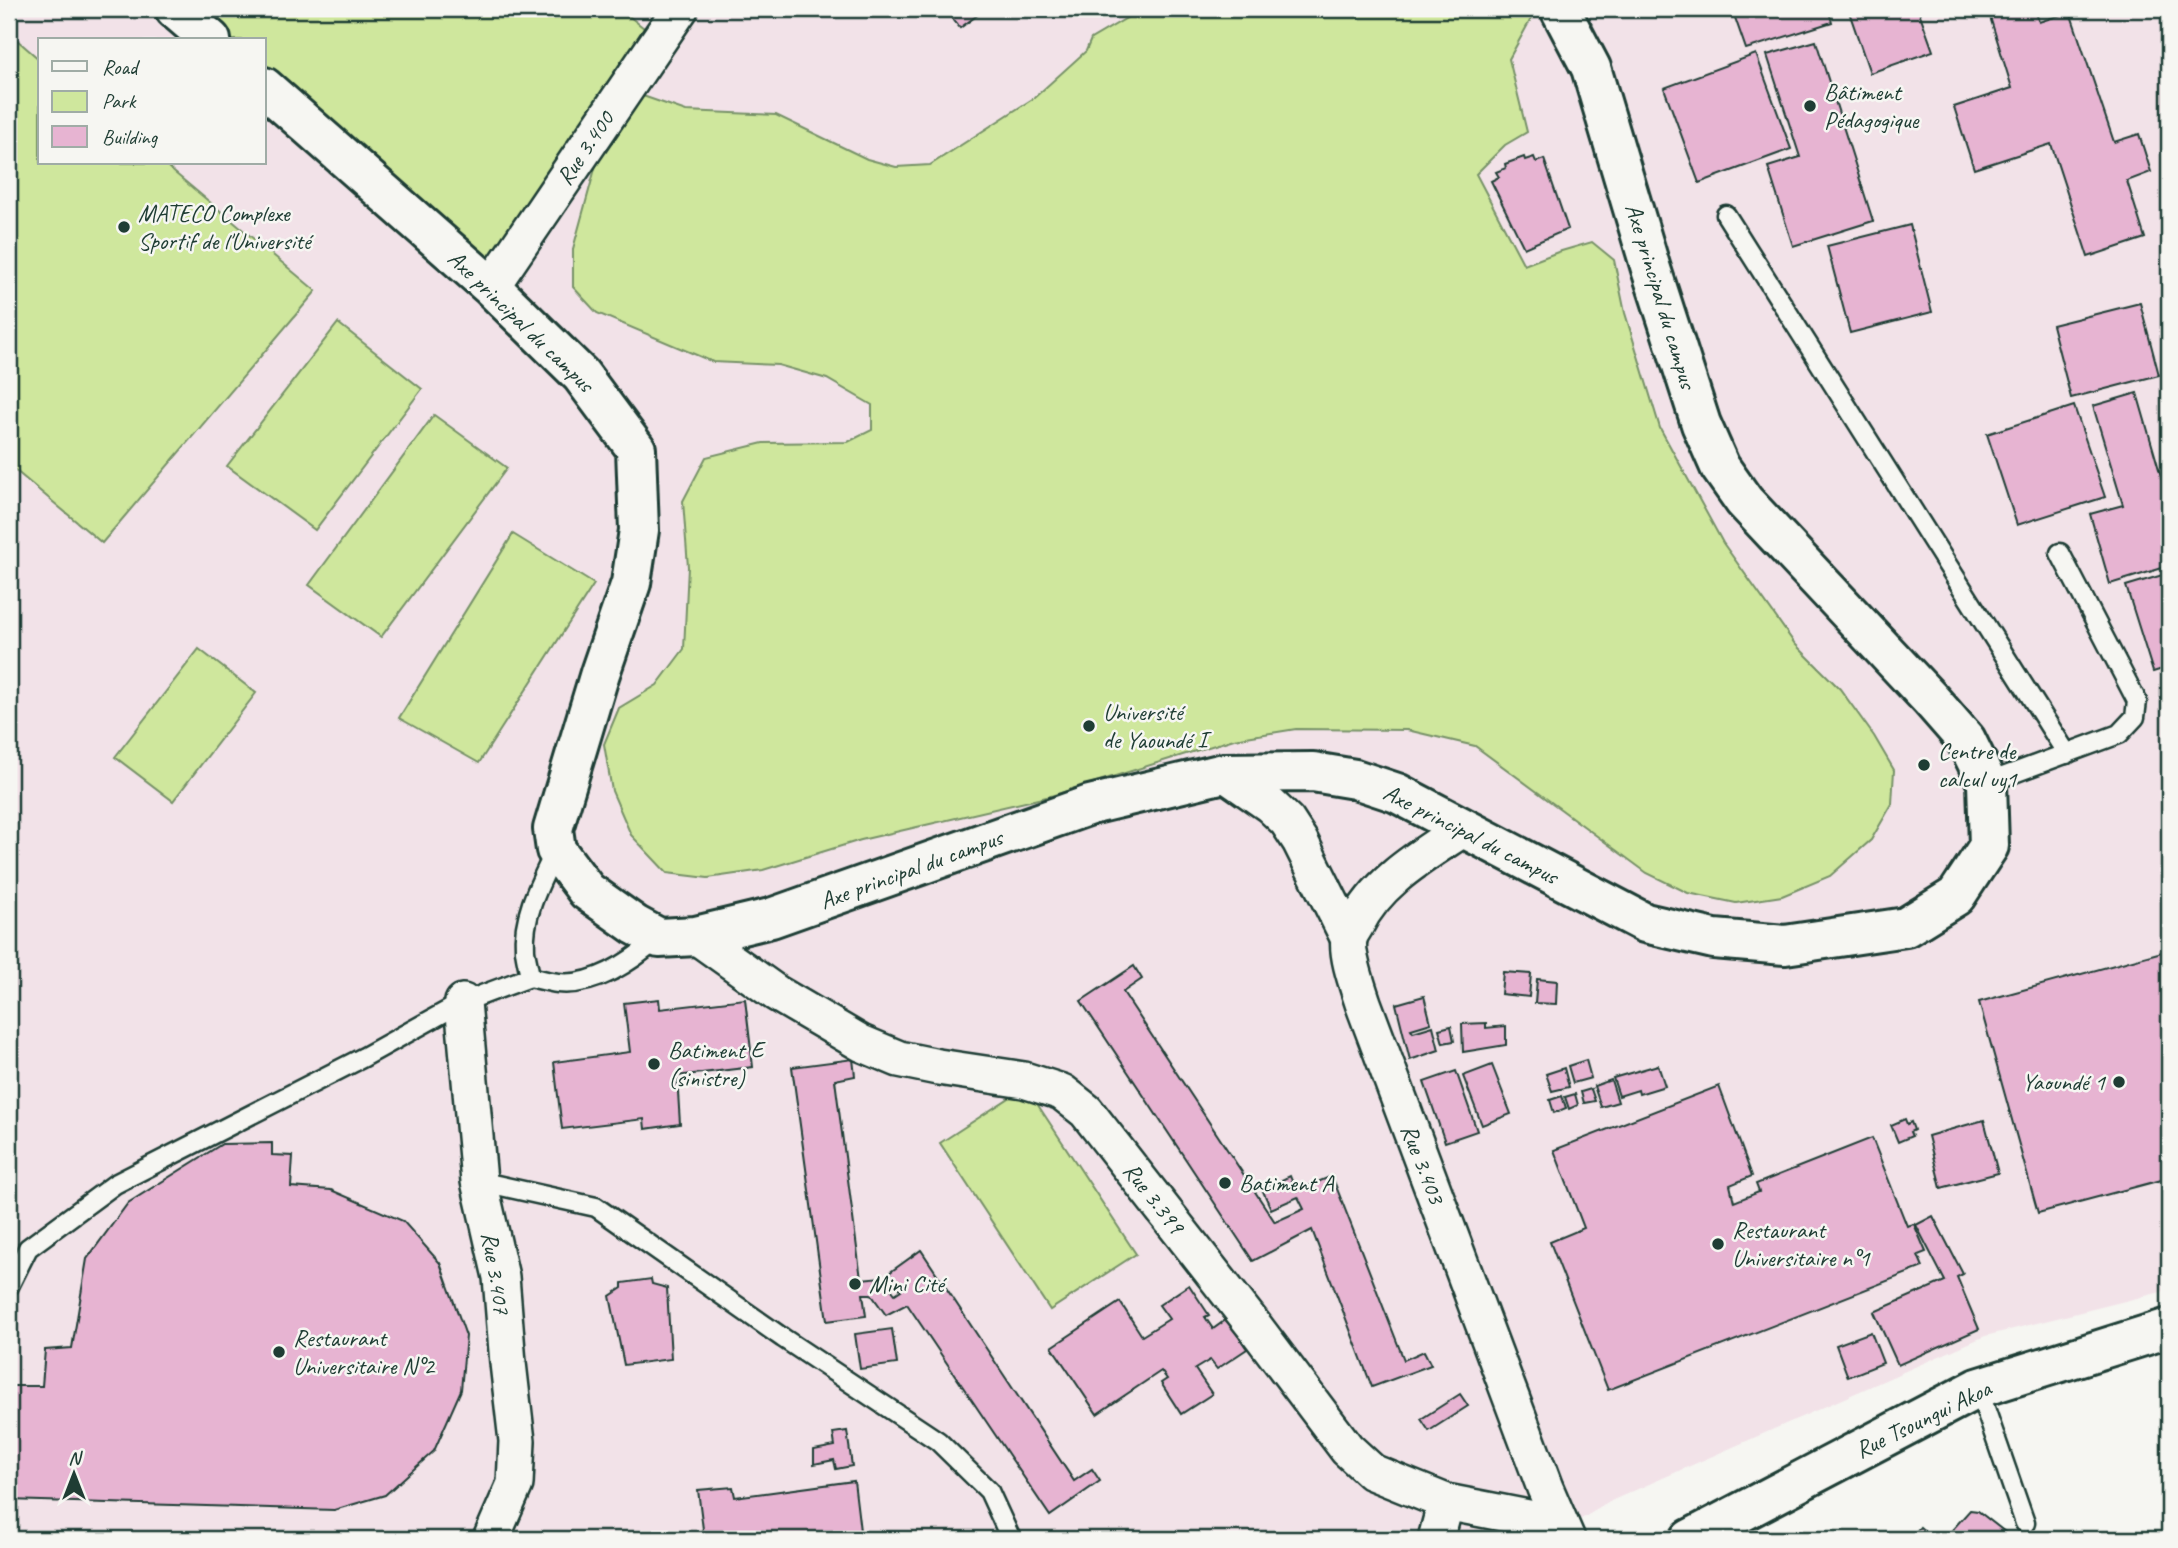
<svg xmlns="http://www.w3.org/2000/svg" width="2178" height="1548" viewBox="0 0 2178 1548" font-family="Caveat,sans-serif">
  <rect width="100%" height="100%" fill="#f6f6f2"/>
  <filter id="ink" filterUnits="userSpaceOnUse"><feTurbulence type="fractalNoise" baseFrequency=".0143" numOctaves="2"/><feDisplacementMap in="SourceGraphic" scale="14" xChannelSelector="R" yChannelSelector="G"/><feConvolveMatrix kernelMatrix="1 2 1 2 8 2 1 2 1" color-interpolation-filters="sRGB"/></filter>
  <g filter="url(#ink)">
    <path fill="#f2e2e8" fill-rule="evenodd" d="M9 9H2169V1290L1985 1336 1613 1500 1548 1539H9ZM40 40H264V163H40Z"/>
    <g fill="#cfe79d" stroke="#779268" stroke-width="2">
      <path d="M175 9H620L659 40 491 287 264 87V40H211Z"/>
      <path d="M1142 9H1528L1532 17 1509 59 1527 132 1505 145 1476 174 1524 265 1558 252 1592 242 1614 260 1625 313 1660 428 1723 543 1795 644 1840 689 1874 736 1894 770 1892 804 1871 840 1830 876 1782 896 1736 903 1688 893 1647 873 1475 746 1407 730 1296 729 1234 739 1051 796 861 840 763 870 708 878 667 873 631 835 612 791 604 744 619 708 657 685 684 649 688 567 683 501 706 457 763 443 848 442 872 430V405L827 379 778 365 713 362 597 313 573 287V249L599 154 640 95 686 111 776 115 867 159 896 167 930 165 1034 98 1086 51 1091 39Z"/>
      <path d="M9 33 40 60V163H163L316 291 102 543 9 465Z"/>
      <path d="M338 323 422 389 315 530 227 466Z"/>
      <path d="M434 415 507 468 381 637 309 585Z"/>
      <path d="M513 534 594 584 479 763 399 718Z"/>
      <path d="M199 649 256 693 173 801 115 757Z"/>
      <path d="M1026 1087 1136 1254 1050 1310 940 1143Z"/>
    </g>
    <g fill="#e7b4d2" stroke="#1f3d34" stroke-width="2">
      <path d="M945 9H982L983 11 960 28Z"/>
      <path d="M1732 9H1828L1832 22 1746 49Z"/>
      <path d="M1848 9H1918L1933 51 1870 73Z"/>
      <path d="M2014 9H2035L2039 22 2070 12 2114 142 2139 134 2151 172 2127 181 2145 238 2088 257 2051 144 1974 169 1954 107 2012 88 1990 17Z"/>
      <path d="M1816 41 1873 221 1793 246 1768 167 1800 157 1767 55Z"/>
      <path d="M1756 54 1791 149 1699 183 1664 88Z"/>
      <path d="M1524 157 1525 160 1534 157 1536 162 1544 159 1568 229 1524 248 1491 181 1499 177 1496 172 1506 168 1505 164Z"/>
      <path d="M1910 225 1932 312 1850 333 1827 246Z"/>
      <path d="M2140 303 2159 375 2071 398 2052 325Z"/>
      <path d="M2137 393 2169 504V566L2110 584 2090 514 2123 505 2093 406Z"/>
      <path d="M2074 406 2105 497 2017 525 1987 434Z"/>
      <path d="M2169 573V667L2153 672 2126 586Z"/>
      <path d="M2169 950V1178L2038 1213 1979 1002Z"/>
      <path d="M1134 966 1142 979 1123 992 1275 1222 1304 1209 1298 1197 1271 1209 1262 1189 1290 1176 1296 1191 1332 1176 1404 1360 1424 1351 1431 1365 1372 1387 1312 1230 1253 1261 1081 1001Z"/>
      <path d="M1503 972 1531 974 1529 997 1501 994Z"/>
      <path d="M1537 979 1557 981 1556 1004 1535 1003Z"/>
      <path d="M1424 996 1431 1023 1411 1029 1413 1032 1433 1026 1439 1050 1410 1060 1396 1004Z"/>
      <path d="M659 999 660 1009 745 999 753 1067 677 1076 680 1124 645 1129 644 1119 562 1129 554 1062 630 1052 624 1003Z"/>
      <path d="M1486 1023V1028L1506 1026V1045L1463 1052 1462 1024Z"/>
      <path d="M1451 1026 1454 1041 1443 1043 1439 1029Z"/>
      <path d="M853 1059 855 1076 835 1080 861 1279 882 1277 895 1294 901 1290 889 1273 921 1250 1074 1481 1092 1469 1100 1481 1050 1516 907 1304 886 1315 871 1294H863L866 1316 827 1321 792 1067Z"/>
      <path d="M1586 1060 1591 1078 1573 1083 1568 1066Z"/>
      <path d="M1492 1065 1511 1114 1482 1125 1463 1076Z"/>
      <path d="M1658 1065 1665 1086 1639 1094 1638 1090 1619 1096 1613 1078Z"/>
      <path d="M1564 1068 1569 1087 1552 1091 1546 1074Z"/>
      <path d="M1456 1071 1477 1131 1445 1142 1424 1082Z"/>
      <path d="M1611 1080 1618 1102 1601 1107 1594 1086Z"/>
      <path d="M1719 1086 1752 1176 1730 1185 1734 1202 1759 1192 1756 1184 1872 1138 1907 1226 1914 1224 1926 1252 1918 1255 1923 1267 1608 1390 1550 1242 1584 1228 1554 1150Z"/>
      <path d="M1591 1089 1595 1101 1584 1103 1581 1092Z"/>
      <path d="M1575 1094 1578 1105 1569 1109 1565 1097Z"/>
      <path d="M1562 1096 1566 1108 1554 1113 1550 1100Z"/>
      <path d="M1905 1119 1907 1124 1911 1122 1914 1130 1910 1132 1912 1136 1898 1142 1891 1125Z"/>
      <path d="M1984 1120 1998 1173 1941 1188 1928 1136Z"/>
      <path d="M272 1143V1155L293 1156 291 1187 331 1190 403 1221 440 1263 466 1336 461 1390 434 1451 385 1495 334 1510 9 1500 12 1386H42L45 1350 72 1348 87 1259 128 1203 222 1144Z"/>
      <path d="M1933 1216 1963 1274 1957 1277 1979 1329 1898 1365 1874 1312 1945 1281 1916 1225Z"/>
      <path d="M651 1279 652 1284 667 1288 671 1359 624 1365 610 1296 622 1288V1283Z"/>
      <path d="M1189 1285 1209 1315 1205 1317 1213 1329 1227 1319 1247 1349 1217 1369 1210 1360 1195 1369 1212 1394 1181 1414 1161 1383 1167 1379 1161 1371 1097 1414 1052 1347 1120 1302 1142 1336 1169 1319 1159 1305Z"/>
      <path d="M892 1329 897 1364 860 1369 855 1334Z"/>
      <path d="M1871 1332 1883 1363 1848 1377 1836 1345Z"/>
      <path d="M1460 1394 1468 1406 1429 1431 1421 1419Z"/>
      <path d="M847 1431 852 1466 836 1469 834 1460 814 1464V1450L835 1446 833 1433Z"/>
      <path d="M854 1481 861 1539H686L704 1537 698 1490 733 1487 735 1497Z"/>
      <path d="M1970 1510 1978 1511 2014 1539H1944Z"/>
      <path d="M1920 1527 1934 1539H1910Z"/>
    </g>
    <g fill="none" stroke-linecap="round" stroke-linejoin="round">
      <defs>
        <g id="lane">
          <path d="M1726 215 2067 754"/>
          <path d="M1987 783 2119 734 2135 717 2137 701 2060 553"/>
          <path d="M556 850C541 881 522 915 525 950 526 959 529 969 530 977 539 979 549 982 558 983 595 987 632 961 659 938"/>
          <path d="M479 1181 596 1207 783 1338 938 1441 989 1491 1011 1539"/>
          <path d="M9 1286 28 1248 115 1184 364 1057 463 1002 530 977"/>
          <path d="M1978 1388 2025 1523"/>
        </g>
        <g id="street">
          <path d="M491 287 680 9"/>
          <path d="M1224 773 1270 805 1287 821 1300 841 1349 939"/>
          <path d="M1464 828C1424 855 1378 880 1356 925 1354 929 1349 935 1349 939 1346 955 1358 987 1363 1003L1545 1488 1567 1539"/>
          <path d="M696 936 776 993 861 1043 899 1059 938 1067 1024 1080 1062 1092 1086 1111 1255 1327 1347 1449 1372 1472 1446 1502 1559 1524"/>
          <path d="M463 1002 479 1181 501 1277 508 1363 517 1441 515 1484 491 1539"/>
          <path d="M1436 1539 1446 1502"/>
        </g>
        <g id="secondary">
          <path d="M175 9 211 40"/>
          <path d="M264 87 491 287 581 375 636 449 639 530 631 583 600 673 553 829 556 850 587 891 635 925 659 938 696 936 771 918 1090 805 1224 773 1313 772 1355 779 1397 793 1645 923 1714 939 1785 945 1906 927 1956 896 1989 846 1987 783 1966 740 1931 700 1744 501 1720 467 1701 424 1651 269 1591 68 1560 9"/>
          <path d="M1690 1539 1978 1388 2169 1328"/>
        </g>
      </defs>
      <use href="#lane" stroke="#1f3d34" stroke-width="23"/>
      <use href="#street" stroke="#1f3d34" stroke-width="40"/>
      <use href="#secondary" stroke="#1f3d34" stroke-width="44"/>
      <use href="#lane" stroke="#f6f6f2" stroke-width="18"/>
      <use href="#street" stroke="#f6f6f2" stroke-width="35"/>
      <use href="#secondary" stroke="#f6f6f2" stroke-width="38"/>
    </g>
  </g>
  <g fill="#1f3d34" stroke="#f6f6f2" stroke-width="2.5">
    <circle cx="1810" cy="106" r="7"/>
    <circle cx="124" cy="227" r="7"/>
    <circle cx="1089" cy="726" r="7"/>
    <circle cx="1924" cy="765" r="7"/>
    <circle cx="654" cy="1064" r="7"/>
    <circle cx="2119" cy="1082" r="7"/>
    <circle cx="1225" cy="1183" r="7"/>
    <circle cx="1718" cy="1244" r="7"/>
    <circle cx="855" cy="1284" r="7"/>
    <circle cx="279" cy="1352" r="7"/>
  </g>
  <g text-anchor="middle" dominant-baseline="central" stroke-width="5" stroke-linejoin="round" paint-order="stroke">
    <g font-size="24" fill="#1f3d34" stroke="#f6f6f2" text-anchor="start">
      <text x="1824" y="92">Bâtiment<tspan x="1824" dy="28">Pédagogique</tspan></text>
      <text x="138" y="213">MATECO Complexe<tspan x="138" dy="28">Sportif de l'Université</tspan></text>
      <text x="1103" y="712">Université<tspan x="1103" dy="28">de Yaoundé I</tspan></text>
      <text x="1938" y="751">Centre de<tspan x="1938" dy="28">calcul uy1</tspan></text>
      <text x="668" y="1050">Batiment E<tspan x="668" dy="28">(sinistre)</tspan></text>
      <text x="2105" y="1082" text-anchor="end">Yaoundé 1</text>
      <text x="1239" y="1183">Batiment A</text>
      <text x="1732" y="1230">Restaurant<tspan x="1732" dy="28">Universitaire n°1</tspan></text>
      <text x="869" y="1284">Mini Cité</text>
      <text x="293" y="1338">Restaurant<tspan x="293" dy="28">Universitaire N°2</tspan></text>
    </g>
    <g font-size="24" fill="#1f3d34" stroke="#f6f6f2">
      <text transform="translate(585 148) rotate(-56)">Rue 3.400</text>
      <text transform="translate(1661 296) rotate(73)">Axe principal du campus</text>
      <text transform="translate(521 321) rotate(44)">Axe principal du campus</text>
      <text transform="translate(1471 834) rotate(27)">Axe principal du campus</text>
      <text transform="translate(911 869) rotate(-20)">Axe principal du campus</text>
      <text transform="translate(1423 1164) rotate(69)">Rue 3.403</text>
      <text transform="translate(1154 1198) rotate(52)">Rue 3.399</text>
      <text transform="translate(496 1273) rotate(81)">Rue 3.407</text>
      <text transform="translate(1923 1419) rotate(-26)">Rue Tsoungui Akoa</text>
    </g>
  </g>
  <rect width="2178" height="1548" fill="none" stroke="#f6f6f2" stroke-width="35"/>
  <rect x="18" y="18" width="2143" height="1513" fill="none" stroke="#1f3d34" stroke-width="2.5" filter="url(#ink)"/>
  <rect x="38" y="38" width="228" height="126" fill="#f6f6f2" stroke="#a0aca6" stroke-width="2"/>
  <rect x="52" y="61" width="35" height="10" fill="#f6f6f2" stroke="#a0aca6" stroke-width="2"/>
  <text x="102" y="74" font-size="21" fill="#1f3d34">Road</text>
  <rect x="52" y="91" width="35" height="21" fill="#cfe79d" stroke="#a0aca6" stroke-width="2"/>
  <text x="102" y="108" font-size="21" fill="#1f3d34">Park</text>
  <rect x="52" y="126" width="35" height="21" fill="#e7b4d2" stroke="#a0aca6" stroke-width="2"/>
  <text x="102" y="144" font-size="21" fill="#1f3d34">Building</text>
  <g transform="translate(74 1474)" stroke="#f6f6f2" stroke-width="5" paint-order="stroke">
  <path d="M0-5L12 26L0 18L-12 26Z" fill="#1f3d34"/>
  <text y="-10" font-size="19" font-weight="bold" text-anchor="middle" fill="#1f3d34">N</text>
  </g>
</svg>
